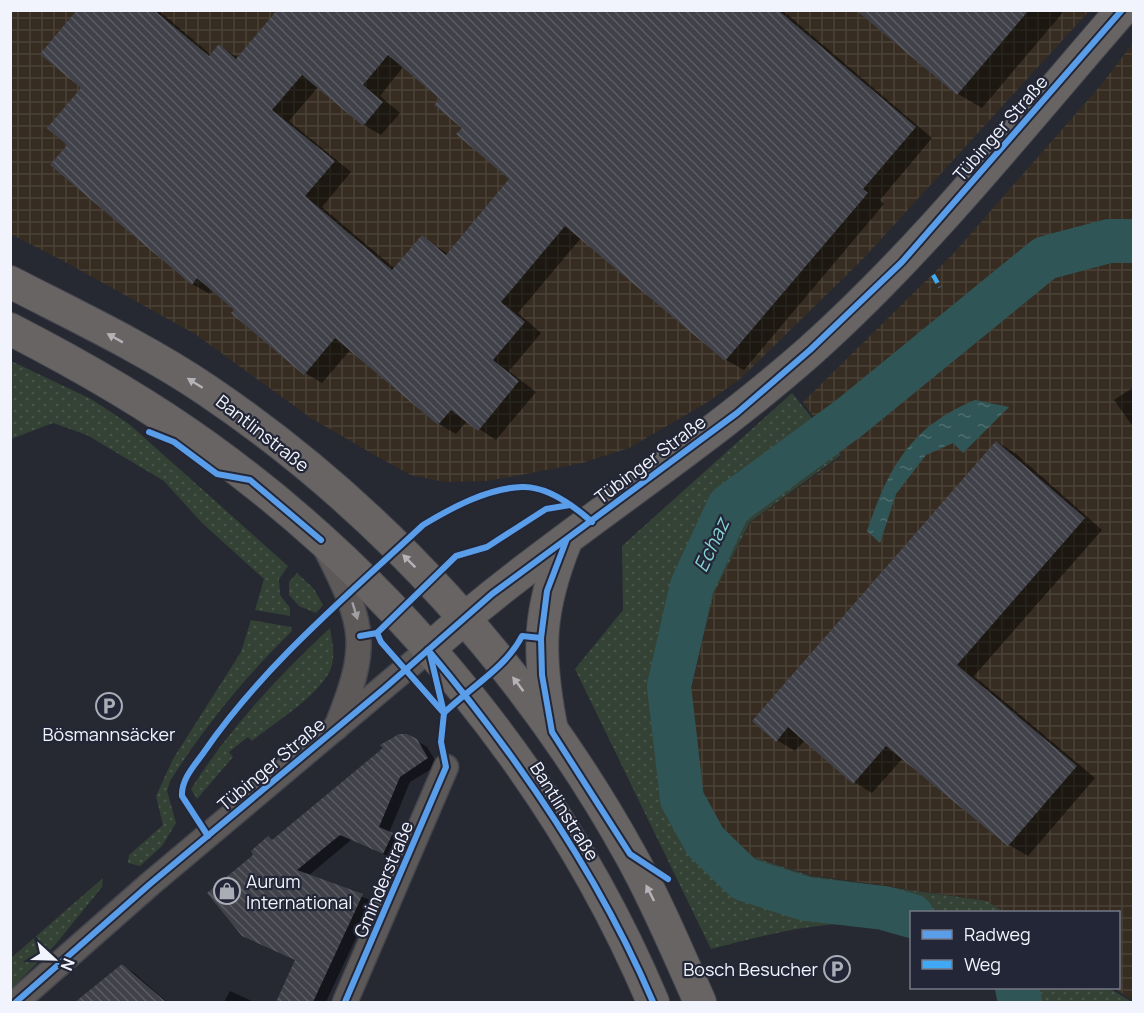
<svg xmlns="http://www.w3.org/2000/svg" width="1144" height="1013" viewBox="0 0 1144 1013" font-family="Manrope,sans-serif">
  <defs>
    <pattern id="industrial-grid" width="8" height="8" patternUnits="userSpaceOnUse" patternTransform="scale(1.5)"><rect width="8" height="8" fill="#362c21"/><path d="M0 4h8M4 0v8" fill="none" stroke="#4a4137"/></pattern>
    <pattern id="grass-dots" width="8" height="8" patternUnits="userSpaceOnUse" patternTransform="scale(1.5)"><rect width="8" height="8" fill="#344235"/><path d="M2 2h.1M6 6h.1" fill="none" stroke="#485549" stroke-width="1.8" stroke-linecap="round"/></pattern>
    <pattern id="water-ripples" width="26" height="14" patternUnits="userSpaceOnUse" patternTransform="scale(1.5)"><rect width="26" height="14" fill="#305556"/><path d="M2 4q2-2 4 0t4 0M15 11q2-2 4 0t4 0" fill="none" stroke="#4e6e6f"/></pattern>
    <pattern id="building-back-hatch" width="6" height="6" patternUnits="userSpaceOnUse" patternTransform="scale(1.5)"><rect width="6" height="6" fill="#404149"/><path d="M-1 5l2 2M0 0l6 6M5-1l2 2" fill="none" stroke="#5c5d64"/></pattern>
  </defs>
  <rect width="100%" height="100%" fill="#272932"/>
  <g fill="url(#industrial-grid)">
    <path d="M10 11H1089L862 260 740 379 706 403 629 448 582 463 526 474 486 481 444 482 411 475 378 457 311 418 195 334 67 263 11 234Z"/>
    <path d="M1133 43V1001L1114 988H1118V912H1004L987 901 811 875 753 857 720 825 702 795 691 690 714 592 751 522 842 456 803 402 953 254 1101 85Z"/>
  </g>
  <g fill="url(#grass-dots)">
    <path d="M11 361 91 399 129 424 288 566 279 579 280 595 290 608V616L255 610 264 579 202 523 164 481 87 435 53 423 11 439Z"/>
    <path d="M792 393 841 455 750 522 714 593 690 690 701 795 720 826 753 857 811 876 987 901 1004 912H912L911 931C848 912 773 933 711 949L575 669 623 610 622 546Z"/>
    <path d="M297 573 314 589 323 605 316 613 299 606 289 595V582Z"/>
    <path d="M251 620 291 627 292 631C245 677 205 726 170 781L167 791 176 823 162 846 140 866 128 863 129 855 163 825 156 796 173 759 241 652Z"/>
    <path d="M330 628C332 641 335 652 332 665 325 692 274 723 252 741L248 737 229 752 233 757 197 799 191 789C230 728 277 677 330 628Z"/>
    <path d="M103 878 102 887 55 945 11 989V958Z"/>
    <path d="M1002 988H1109L1132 1002H1004Z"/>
  </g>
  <path fill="url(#water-ripples)" d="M975 400 1009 407 963 453 953 443 926 455 896 494 880 543 867 531C888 468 911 426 975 400Z"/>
  <g fill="#0007" fill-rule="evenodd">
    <path d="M79 10H158L211 55 219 46 239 58 279 10H782L932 138 880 200 884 204 744 370 726 360 581 238 518 313 541 333 509 371 536 392 496 440 467 421 456 434 439 424 351 349 322 383 305 373 213 290 210 294 192 284 69 145 83 88ZM404 66 442 98 464 128 512 179 448 254 422 237 395 269 322 207 351 172 289 121 318 87 364 125 381 135 400 113 380 96Z"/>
    <path d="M859 10H1065L982 108 958 94Z"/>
    <path d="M1134 387V428L1114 400Z"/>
    <path d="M997 442 1015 453 1102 530 974 676 1095 778 1028 856 1009 845 903 758 872 793 854 782 805 740 795 751 777 740Z"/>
    <path d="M416 740 427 747 438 765 410 782 389 833 402 840 394 859 351 840 308 876 373 901 326 1002H278L296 960 273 841 385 748Z"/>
    <path d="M122 966 133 972 167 1002H82L87 994Z"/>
    <path d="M230 991 254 1002H224Z"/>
  </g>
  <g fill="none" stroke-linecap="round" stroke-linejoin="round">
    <g stroke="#305556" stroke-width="44">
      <path d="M912 916 884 908 806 899 744 879 705 841 682 799 669 686 692 586 729 506 849 418 1045 258 1109 241H1134"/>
      <path d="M1017 988 1020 1002"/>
    </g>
  </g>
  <g fill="url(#building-back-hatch)" fill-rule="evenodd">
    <path d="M77 10H154L209 56 219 44 236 59 277 10H778L916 127 863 189 868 193 725 361 565 226 501 302 525 322 493 360 519 381 478 431 451 410 438 425 335 338 304 375 231 313 234 310 197 278 192 285 50 165 67 145 47 128 81 88 40 54ZM388 55 440 99 434 105 462 128 456 134 509 179 446 255 422 235 392 270 305 196 335 161 272 110 302 75 363 126 383 102 363 85Z"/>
    <path d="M856 10H1029L957 95Z"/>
    <path d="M996 441 1085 518 957 665 1077 766 1008 846 886 746 853 784 788 727 776 742 752 721Z"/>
    <path d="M399 734H407L417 739 428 758 400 777 379 827 393 833 383 854 340 835 297 870 363 894 313 1002H276L295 960 242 936 207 893 253 855 251 851 268 836 272 840 383 748 380 745Z"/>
    <path d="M122 964 166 1002H75Z"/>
  </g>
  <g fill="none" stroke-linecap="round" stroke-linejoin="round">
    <defs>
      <g id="minor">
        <path d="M327 551C366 628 369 646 336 728"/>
        <path d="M16 1002 150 884 428 650"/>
        <path d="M345 1002 446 767"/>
      </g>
      <g id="major">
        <path d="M10 282C76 316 148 350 208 391 381 508 529 671 630 854 657 902 678 953 700 1002"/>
        <path d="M10 329C78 364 145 402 207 447 399 585 561 784 653 1002"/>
        <path d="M428 650C549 542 689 458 810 351 925 248 1021 126 1122 10"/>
        <path d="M551 725C537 652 538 610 566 541"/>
      </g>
    </defs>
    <use href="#minor" stroke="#44464e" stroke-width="27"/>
    <use href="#major" stroke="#44464e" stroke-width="34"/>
    <use href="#minor" stroke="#5d5959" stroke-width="24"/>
    <use href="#major" stroke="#686463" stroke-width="32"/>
    <path stroke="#3fa9f5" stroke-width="4.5" stroke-dasharray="9 4.5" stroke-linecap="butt" d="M933 275 940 287"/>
    <defs>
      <g id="cycleway">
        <path d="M149 432 174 442 217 474 250 480 321 540"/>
        <path d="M566 541 547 591 541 638 542 675 552 732 630 854 668 879"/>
        <path d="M377 633 381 642 442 711"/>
        <path d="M360 636 377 633 456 556 487 547 546 509 570 505"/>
        <path d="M428 650C518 757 598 873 653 1002"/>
        <path d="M444 713C469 688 506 668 522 636L541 638"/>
        <path d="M208 836 182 796C181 779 195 765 204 752 264 665 346 597 423 525 451 508 488 488 522 487 547 486 574 506 592 522"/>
        <path d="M16 1002 150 884 386 687 492 594 737 413 810 350 902 262 1122 10"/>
        <path d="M345 1002 446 767 441 742 444 713 430 654"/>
      </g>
    </defs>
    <use href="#cycleway" stroke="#232636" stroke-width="10"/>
    <use href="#cycleway" stroke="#5a9eea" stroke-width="6"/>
  </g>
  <defs><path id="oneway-solid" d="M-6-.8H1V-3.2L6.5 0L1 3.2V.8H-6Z" transform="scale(1.5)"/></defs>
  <g fill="#b4b3b8">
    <use href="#oneway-solid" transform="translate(115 338) rotate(-151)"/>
    <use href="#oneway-solid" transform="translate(195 383) rotate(-148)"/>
    <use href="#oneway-solid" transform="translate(409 561) rotate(-135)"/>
    <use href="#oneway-solid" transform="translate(518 684) rotate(-127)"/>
    <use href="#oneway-solid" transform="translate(650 893) rotate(-117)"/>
  </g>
  <use fill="#a09fa3" href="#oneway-solid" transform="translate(355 611) rotate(73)"/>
  <defs>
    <symbol id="parking-ring" viewBox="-11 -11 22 22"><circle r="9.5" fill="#232636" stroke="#abadb6" stroke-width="1.5"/><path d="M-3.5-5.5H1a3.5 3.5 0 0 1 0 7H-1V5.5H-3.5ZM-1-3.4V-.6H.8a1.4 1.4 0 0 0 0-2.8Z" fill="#abadb6"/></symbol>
    <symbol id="shop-ring" viewBox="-11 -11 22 22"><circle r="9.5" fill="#232636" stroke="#abadb6" stroke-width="1.5"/><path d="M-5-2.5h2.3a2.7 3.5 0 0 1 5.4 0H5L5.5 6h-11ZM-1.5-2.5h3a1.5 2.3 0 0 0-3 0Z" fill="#abadb6"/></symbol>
  </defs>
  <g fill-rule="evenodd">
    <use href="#parking-ring" x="94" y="691" width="30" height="30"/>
    <use href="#shop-ring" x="212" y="876" width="30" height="30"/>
    <use href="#parking-ring" x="822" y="954" width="30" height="30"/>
  </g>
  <g text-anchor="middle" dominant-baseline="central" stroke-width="4.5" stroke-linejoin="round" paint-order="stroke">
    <g font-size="18" fill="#f2f4fd" stroke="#232636">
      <text transform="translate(1000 128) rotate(-49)">Tübinger Straße</text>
      <text transform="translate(263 433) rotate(38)">Bantlinstraße</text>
      <text transform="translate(650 459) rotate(-37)">Tübinger Straße</text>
      <text transform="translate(271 764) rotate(-40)">Tübinger Straße</text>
      <text transform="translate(565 811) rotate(58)">Bantlinstraße</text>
      <text transform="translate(383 879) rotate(-67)">Gminderstraße</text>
    </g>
    <g font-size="18" fill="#f2f4fd" stroke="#232636">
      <text x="109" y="734">Bösmannsäcker</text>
      <text x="246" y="881" text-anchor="start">Aurum<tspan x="246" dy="21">International</tspan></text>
      <text x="818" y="969" text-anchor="end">Bosch Besucher</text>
    </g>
    <g font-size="20" font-style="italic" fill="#85d1d4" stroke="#232636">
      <text transform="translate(711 545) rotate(-65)">Echaz</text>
    </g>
  </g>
  <rect width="1144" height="1013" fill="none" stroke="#f2f4fd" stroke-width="24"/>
  <rect x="910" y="911" width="210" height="78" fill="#232636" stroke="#767886" stroke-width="1.5"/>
  <rect x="922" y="930" width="30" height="9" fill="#5a9eea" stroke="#767886" stroke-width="1.5"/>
  <text x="964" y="941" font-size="18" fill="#f2f4fd">Radweg</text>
  <rect x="922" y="960" width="30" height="9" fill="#3fa9f5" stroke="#767886" stroke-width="1.5"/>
  <text x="964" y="971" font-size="18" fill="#f2f4fd">Weg</text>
  <g transform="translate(54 959) rotate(112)" stroke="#232636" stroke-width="4.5" paint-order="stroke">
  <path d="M0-4.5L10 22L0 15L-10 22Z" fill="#f2f4fd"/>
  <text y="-9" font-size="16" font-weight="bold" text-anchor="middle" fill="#f2f4fd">N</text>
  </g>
</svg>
